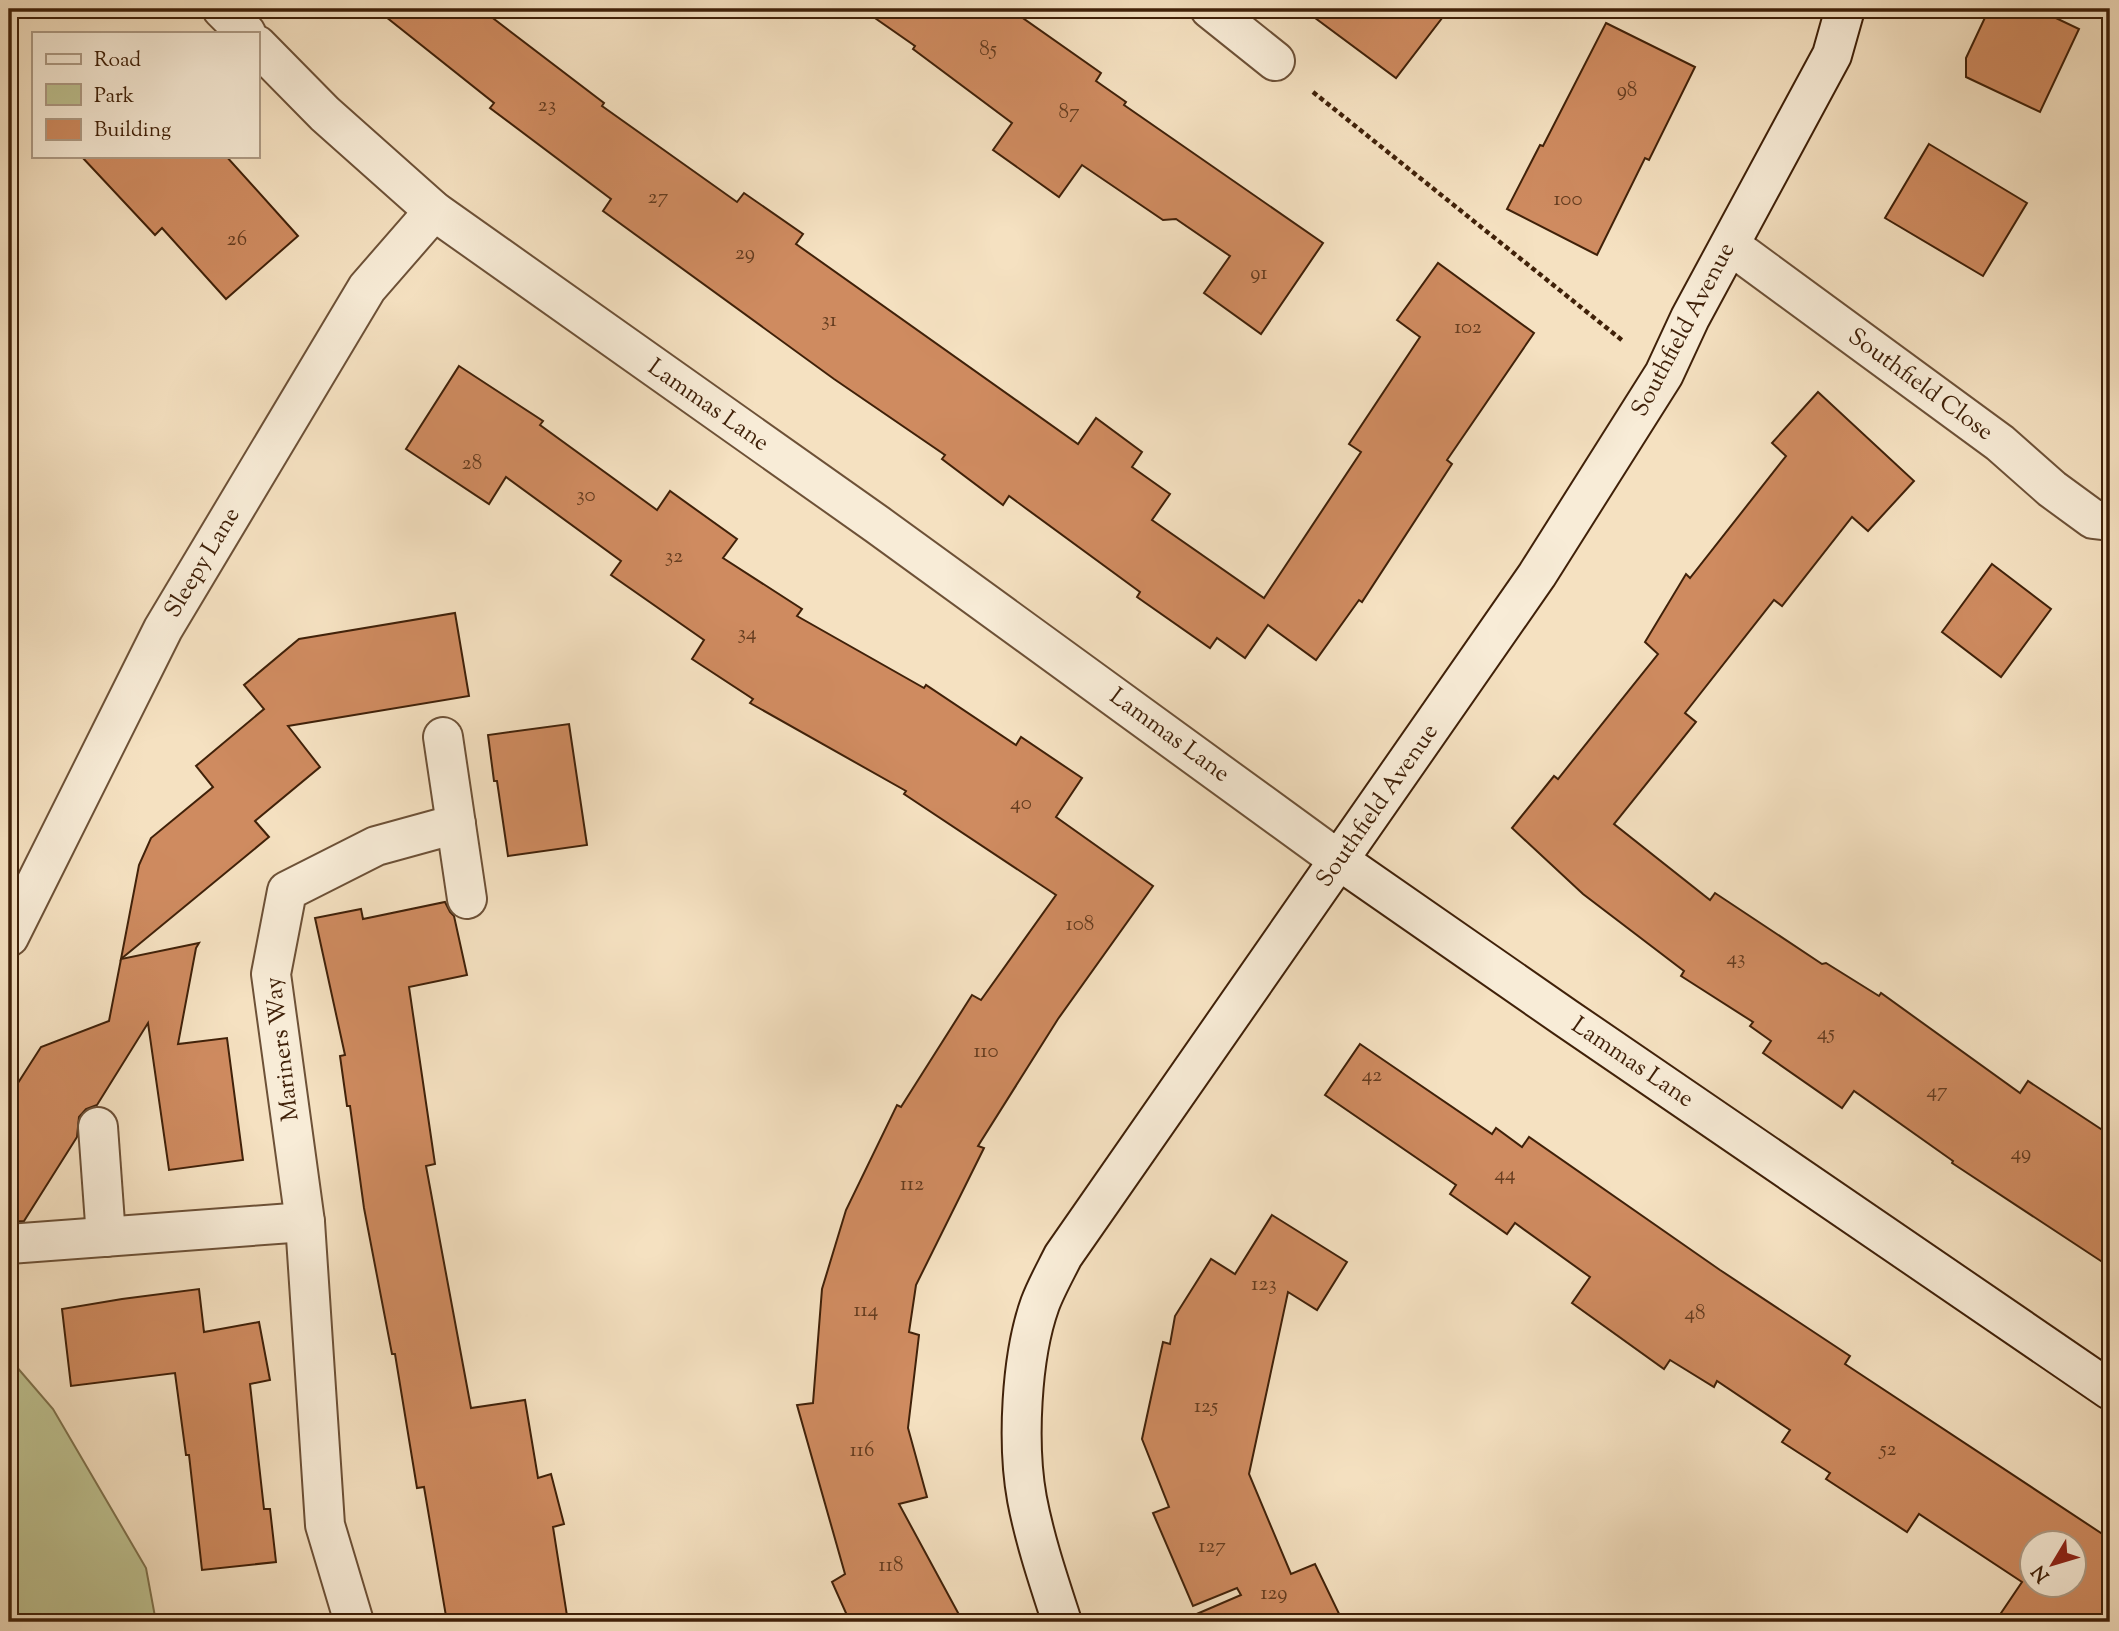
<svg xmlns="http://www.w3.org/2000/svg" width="2119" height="1631" viewBox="0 0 2119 1631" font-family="'Sorts Mill Goudy',serif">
  <rect width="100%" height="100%" fill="#f5e1c1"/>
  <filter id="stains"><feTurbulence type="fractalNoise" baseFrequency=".00286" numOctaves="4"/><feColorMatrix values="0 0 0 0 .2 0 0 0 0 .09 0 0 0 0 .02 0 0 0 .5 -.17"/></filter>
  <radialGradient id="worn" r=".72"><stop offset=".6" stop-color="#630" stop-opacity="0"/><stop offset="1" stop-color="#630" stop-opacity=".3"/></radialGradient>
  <path fill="#bec291" stroke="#7f724d" stroke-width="2" d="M9 1358 53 1409 146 1568 156 1622H9Z"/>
  <g fill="#cf8b60" stroke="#402109" stroke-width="2" fill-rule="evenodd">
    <path d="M376 9H481L604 103 602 106 737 202 744 193 803 234 796 244 1078 444 1096 418 1142 452 1132 467 1170 494 1152 520 1264 598 1361 452 1349 444 1420 337 1397 320 1438 263 1534 333 1447 460 1452 464 1362 602 1359 600 1316 660 1268 625 1245 658 1217 638 1210 648 1137 597 1140 592 1009 496 1003 505 942 459 945 455 834 379 603 211 611 199 490 108 494 103Z"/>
    <path d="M862 9H1010L1101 73 1096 81 1126 102 1124 105 1323 243 1261 334 1204 293 1230 256 1176 219 1163 220 1082 165 1059 197 993 150 1012 123 913 49 915 46Z"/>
    <path d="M1303 9H1449L1396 78Z"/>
    <path d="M1989 9H2037L2079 29 2040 112 1966 77V58Z"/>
    <path d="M1606 23 1695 67 1649 160 1645 158 1597 255 1507 209 1540 145 1543 146Z"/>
    <path d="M1929 144 2027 203 1983 276 1885 218Z"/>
    <path d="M81 156H226L298 236 226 299 162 228 155 235Z"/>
    <path d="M459 366 543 421 540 425 657 510 670 491 737 539 723 558 802 609 797 616 924 688 926 685 1016 745 1021 737 1082 778 1056 817 1153 886 1058 1019 978 1146 984 1148 916 1285 909 1332 919 1335 908 1428 927 1497 899 1504 963 1622H850L832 1582 845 1574 797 1405 813 1403 822 1289 846 1210 897 1105 901 1107 972 995 981 1000 1056 895 904 794 906 791 750 703 753 699 692 659 704 640 611 575 621 561 506 477 489 504 406 449Z"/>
    <path d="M1818 392 1914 481 1868 531 1852 517 1782 606 1774 600 1685 713 1696 722 1614 824 1710 900 1715 893 1822 964 1826 963 1879 996 1881 993 2020 1093 2028 1081 2110 1135V1267L1952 1163 1953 1161 1854 1091 1842 1108 1763 1053 1771 1041 1750 1026 1753 1022 1681 976 1684 971 1583 894 1512 828 1554 776 1558 779 1658 654 1645 642 1686 574 1690 578 1786 456 1772 443Z"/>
    <path d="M1992 564 2051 609 2001 677 1942 632Z"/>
    <path d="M455 613 469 696 288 726 320 767 255 821 269 837 121 959 139 865 151 838 213 787 196 766 264 709 244 685 299 639Z"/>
    <path d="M569 724 587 845 508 856 497 781H494L488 735Z"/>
    <path d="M445 902 450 912 454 916 467 975 409 987 435 1164 426 1166 471 1408 525 1400 538 1478 551 1474 564 1524 553 1527 568 1622H447L424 1487 417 1488 395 1354H392L364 1208 350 1106H347L340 1056 345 1055 315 918 361 909 363 919Z"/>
    <path d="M199 943 196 948 178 1044 227 1038 243 1160 169 1170 148 1023 97 1105 86 1109 79 1117 77 1137 24 1221 9 1222V1097L41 1047 109 1021 121 959Z"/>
    <path d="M1360 1044 1492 1134 1496 1128 1522 1147 1529 1137 1720 1270 1850 1356 1845 1364 2110 1539V1622H1995L2022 1582 1919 1514 1907 1532 1826 1479 1830 1473 1782 1442 1790 1430 1717 1381 1714 1387 1670 1360 1664 1369 1572 1303 1590 1277 1515 1223 1507 1234 1450 1194 1456 1185 1325 1095ZM2032 1544H2074V1586H2032Z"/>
    <path d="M1272 1215 1347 1262 1317 1310 1288 1292 1249 1474 1291 1574 1315 1564 1343 1622H1178L1241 1595 1237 1588 1193 1606 1153 1513 1169 1507 1142 1439 1163 1342 1170 1344 1175 1316 1211 1259 1235 1274Z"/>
    <path d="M199 1289 204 1332 259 1322 270 1380 250 1384 264 1509H270L276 1562 202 1570 189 1455H186L175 1373 71 1386 62 1309 122 1299Z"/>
  </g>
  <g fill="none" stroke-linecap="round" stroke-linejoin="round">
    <defs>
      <g id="street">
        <path d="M222 9 246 33"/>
        <path d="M1210 9 1275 61"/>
        <path d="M257 45 325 114 434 211 878 525 1340 861"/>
        <path d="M1730 245 2000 443 2052 489 2093 519 2110 521"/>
        <path d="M443 737 467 899"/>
        <path d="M9 937 163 629 367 288 434 211"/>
        <path d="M98 1127 106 1237"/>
        <path d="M9 1244 305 1222"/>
        <path d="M354 1622 325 1525 305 1222 271 974 287 891 376 846 456 824"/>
      </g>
      <g id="secondary">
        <path d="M1340 861 1566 1018 2110 1390"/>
        <path d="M1062 1622C1049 1582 1035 1541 1027 1499 1017 1444 1021 1357 1040 1304 1046 1288 1055 1272 1063 1256L1537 575 1664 374 1690 318 1832 55 1845 9"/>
      </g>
    </defs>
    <use href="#street" stroke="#6d5137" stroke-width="42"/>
    <use href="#secondary" stroke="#402109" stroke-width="42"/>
    <path stroke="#402109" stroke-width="4.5" stroke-dasharray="5 3.5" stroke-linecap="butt" d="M1313 92 1623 341"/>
    <use href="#street" stroke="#f8ecd7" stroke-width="38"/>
    <use href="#secondary" stroke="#f8ecd7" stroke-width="38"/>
  </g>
  <g text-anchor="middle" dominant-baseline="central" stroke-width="7" stroke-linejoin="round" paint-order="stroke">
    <g font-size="21" fill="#643c1f">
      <text x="988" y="50">85</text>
      <text x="1627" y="91">98</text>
      <text x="547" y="106">23</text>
      <text x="1069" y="113">87</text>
      <text x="658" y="198">27</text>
      <text x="1568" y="200">100</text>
      <text x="237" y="240">26</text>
      <text x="745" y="254">29</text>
      <text x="1259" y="274">91</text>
      <text x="829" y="321">31</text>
      <text x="1468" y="328">102</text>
      <text x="472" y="464">28</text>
      <text x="586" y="496">30</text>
      <text x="674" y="557">32</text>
      <text x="747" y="634">34</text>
      <text x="1021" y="804">40</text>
      <text x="1080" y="925">108</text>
      <text x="1736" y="959">43</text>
      <text x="1826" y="1034">45</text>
      <text x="986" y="1052">110</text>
      <text x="1372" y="1076">42</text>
      <text x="1937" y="1092">47</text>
      <text x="2021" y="1154">49</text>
      <text x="1505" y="1175">44</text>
      <text x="912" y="1185">112</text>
      <text x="1264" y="1285">123</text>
      <text x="866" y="1311">114</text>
      <text x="1695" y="1314">48</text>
      <text x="1206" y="1407">125</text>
      <text x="1888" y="1450">52</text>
      <text x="862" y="1451">116</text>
      <text x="1212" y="1547">127</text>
      <text x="891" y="1566">118</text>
      <text x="1274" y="1594">129</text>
    </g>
    <g font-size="24" fill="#402109" stroke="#f8ecd7">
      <text transform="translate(1684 330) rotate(-62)">Southfield Avenue</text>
      <text transform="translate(1920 385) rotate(36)">Southfield Close</text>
      <text transform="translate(708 406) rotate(35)">Lammas Lane</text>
      <text transform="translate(203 563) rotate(-59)">Sleepy Lane</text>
      <text transform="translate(1169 736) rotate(36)">Lammas Lane</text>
      <text transform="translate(1378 806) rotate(-55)">Southfield Avenue</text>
      <text transform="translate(283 1049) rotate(-97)">Mariners Way</text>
      <text transform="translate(1632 1063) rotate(34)">Lammas Lane</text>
    </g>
  </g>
  <rect width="2119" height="1631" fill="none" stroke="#f5e1c1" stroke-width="35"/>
  <rect x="10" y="10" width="2098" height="1610" fill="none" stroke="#402109" stroke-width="3.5"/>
  <rect x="18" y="18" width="2084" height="1596" fill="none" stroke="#402109" stroke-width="2"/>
  <rect x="32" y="32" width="228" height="126" fill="#f8ecd7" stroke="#ae9b85" stroke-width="2"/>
  <rect x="46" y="54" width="35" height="10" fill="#f8ecd7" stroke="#ae9b85" stroke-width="2"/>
  <text x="94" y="66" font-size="21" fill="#402109">Road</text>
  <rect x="46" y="84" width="35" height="21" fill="#bec291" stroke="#ae9b85" stroke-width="2"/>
  <text x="94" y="102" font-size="21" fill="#402109">Park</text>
  <rect x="46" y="119" width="35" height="21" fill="#cf8b60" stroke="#ae9b85" stroke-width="2"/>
  <text x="94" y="136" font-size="21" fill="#402109">Building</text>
  <g transform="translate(2053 1564) rotate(232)"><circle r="33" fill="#f8ecd7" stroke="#ae9b85" stroke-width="2"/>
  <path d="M0-5L12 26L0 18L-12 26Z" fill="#8f2418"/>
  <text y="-10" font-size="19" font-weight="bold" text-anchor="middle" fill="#402109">N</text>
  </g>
  <rect width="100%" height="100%" filter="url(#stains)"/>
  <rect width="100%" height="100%" fill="url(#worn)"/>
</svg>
